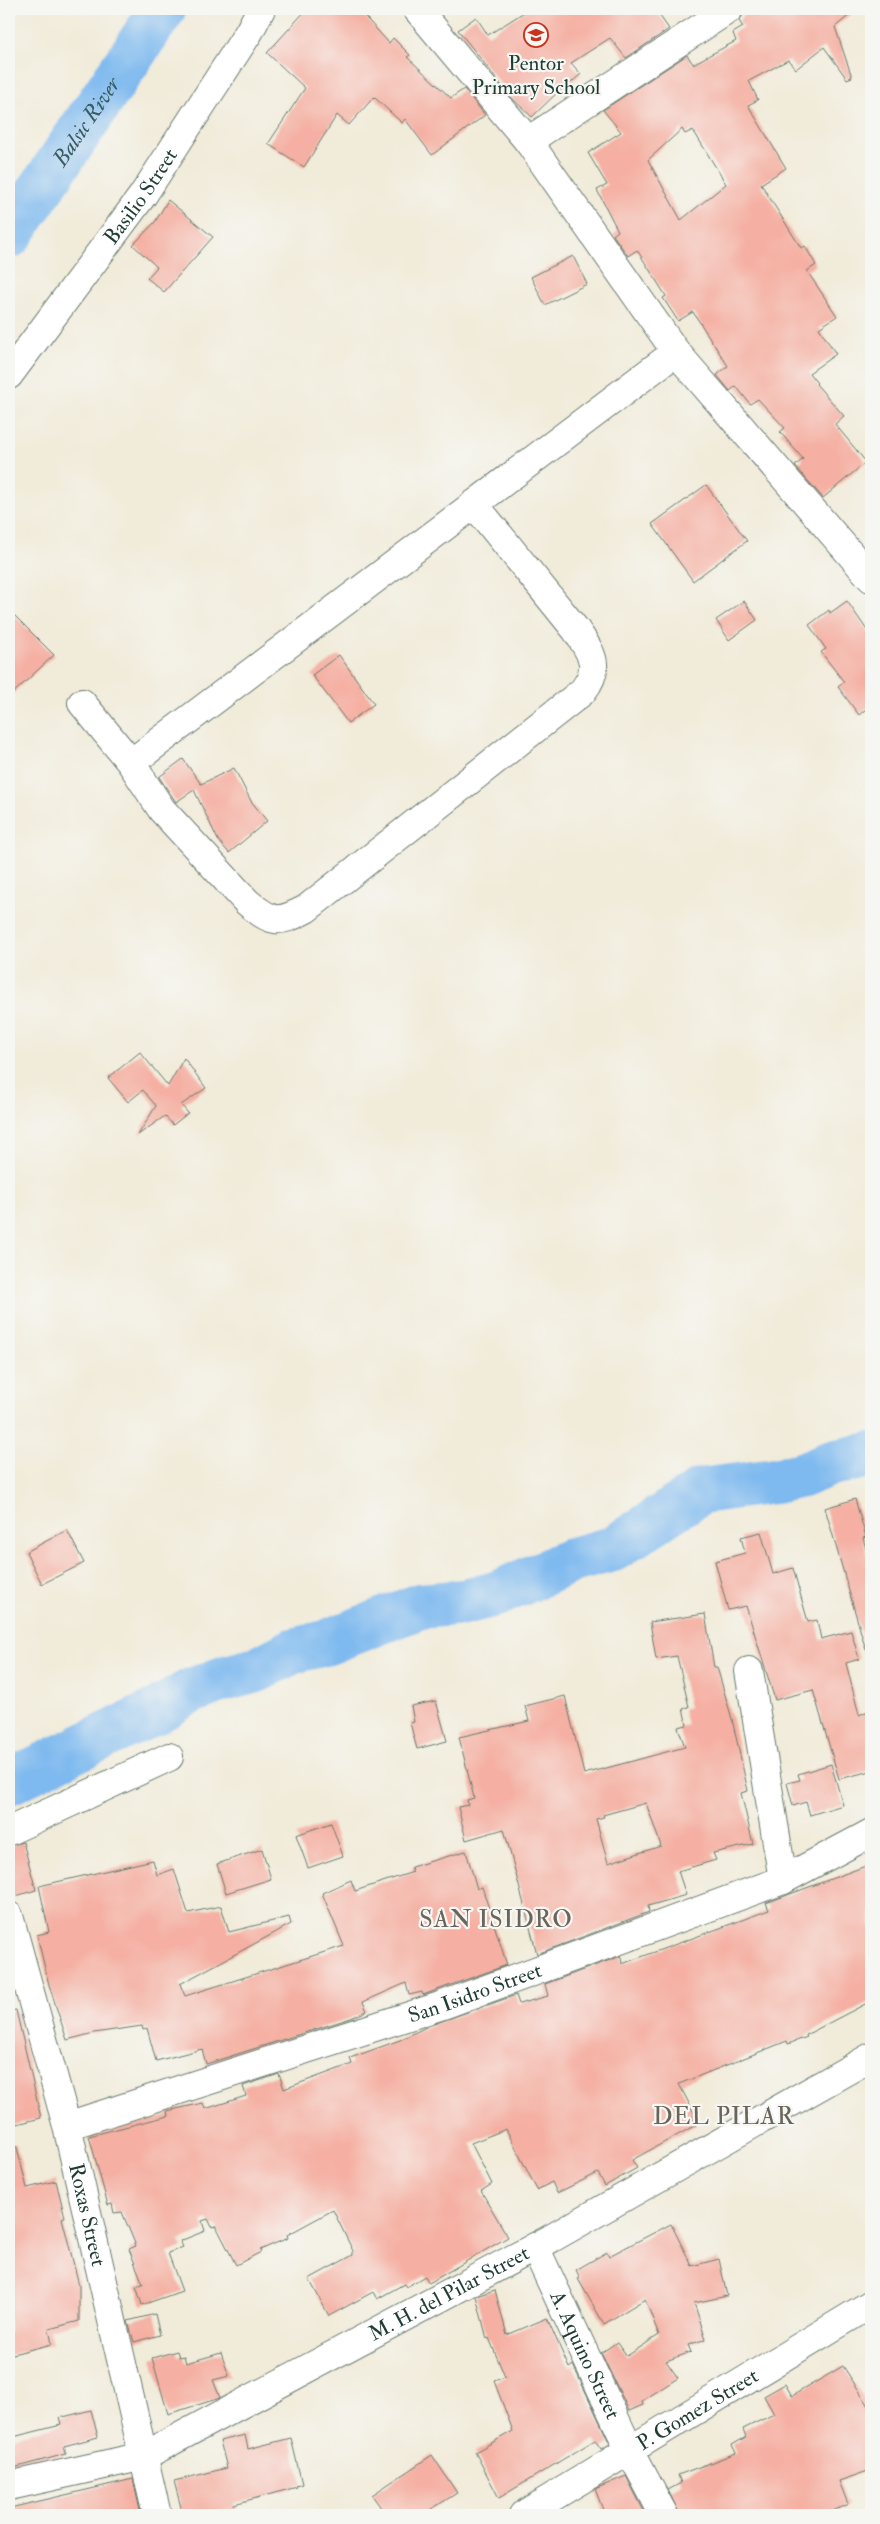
<svg xmlns="http://www.w3.org/2000/svg" width="880" height="2524" viewBox="0 0 880 2524" font-family="'IM FELL Double Pica',serif">
  <rect width="100%" height="100%" fill="#f6f6f2"/>
  <filter id="ink" filterUnits="userSpaceOnUse"><feTurbulence type="fractalNoise" baseFrequency=".02" numOctaves="2"/><feDisplacementMap in="SourceGraphic" scale="10" xChannelSelector="R" yChannelSelector="G"/><feConvolveMatrix kernelMatrix="1 2 1 2 8 2 1 2 1" color-interpolation-filters="sRGB"/></filter>
  <filter id="wash" filterUnits="userSpaceOnUse"><feTurbulence type="fractalNoise" baseFrequency=".0096" numOctaves="4" result="noise"/><feDisplacementMap in="SourceGraphic" scale="20" xChannelSelector="R" yChannelSelector="G"/><feGaussianBlur stdDeviation="1.12" result="paint"/><feColorMatrix in="noise" values="0 0 0 0 0 0 0 0 0 0 0 0 0 0 0 0 0 1.4 0 .05"/><feComposite in="paint" operator="in"/></filter>
  <g filter="url(#wash)">
    <rect width="100%" height="100%" fill="#f1ebd9"/>
    <g fill="none" stroke-linecap="round" stroke-linejoin="round">
      <g stroke="#7eb9ef" stroke-width="46">
        <path id="s1" d="M9 236 163 9"/>
        <path d="M9 1782 157 1711 191 1691 226 1678 257 1670 293 1651 325 1643 420 1606 464 1602 496 1594 575 1559 613 1549 701 1491 775 1481 802 1475 831 1463 871 1455"/>
      </g>
    </g>
    <g id="blocks">
      <g fill="#f5b0a3" fill-rule="evenodd">
        <path d="M307 9H358L389 43 393 38 410 55 407 57 451 98 464 89 485 115 432 155 405 119 402 123 374 97 349 125 337 115 304 167 268 144 305 88 267 53Z"/>
        <path d="M529 9H655L669 29 626 58 610 38 571 63 581 74 565 88 563 87 532 117 510 96 458 30 476 17 488 35Z"/>
        <path d="M751 9H857L835 27 852 77 847 79 824 47 796 69 788 60 749 81 758 100 748 105 786 168 761 184 801 248 805 246 816 265 807 271 837 316 819 328 836 354 809 373 817 383 816 384 844 416 835 424 866 462 823 498 795 466 803 459 780 432 785 428 758 399 750 404 736 386 730 391 717 375 728 366 693 312 678 321 663 298 666 296 637 250 628 256 613 235 618 231 597 190 607 185 588 153 621 132 603 110 687 55 693 64 736 41 733 33 743 27 739 21 744 13ZM682 129 685 134 693 130 726 184 681 220 648 160Z"/>
        <path d="M168 200 213 237 164 292 147 278 157 267 133 245 155 222Z"/>
        <path d="M573 256 587 284 545 305 531 277Z"/>
        <path d="M706 485 747 541 693 581 652 524Z"/>
        <path d="M744 601 757 620 729 640 716 620Z"/>
        <path d="M847 601 871 636V705L859 715 838 687 844 682 821 652 826 649 809 625 829 610 830 613Z"/>
        <path d="M9 610 54 655 9 697Z"/>
        <path d="M339 655 374 704 348 723 312 675Z"/>
        <path d="M183 759 201 784 234 768 251 801 267 821 229 853 218 840 194 790 176 802 159 777Z"/>
        <path d="M140 1052 168 1086 184 1058 206 1088 181 1105 188 1113 173 1125 165 1116 138 1135 156 1106 143 1090 128 1102 108 1078Z"/>
        <path d="M855 1499 866 1537 863 1538 871 1567V1650H866L825 1508Z"/>
        <path d="M67 1530 84 1563 42 1584 26 1552Z"/>
        <path d="M761 1532 773 1574 793 1568 808 1622 817 1620 821 1639 851 1631 859 1659 846 1663 859 1715 871 1710V1771L839 1779 813 1690 775 1700 746 1606 728 1610 715 1561 745 1553 741 1537Z"/>
        <path d="M705 1614 714 1667H717L732 1719 748 1791 741 1793 753 1844 713 1853 716 1860 678 1871 686 1895 648 1906 649 1912 537 1954 504 1829 466 1840 458 1807 468 1805 467 1800 474 1798 459 1737 529 1721 525 1706 565 1696 584 1774 685 1747 678 1727 687 1725 683 1709 689 1707 677 1656 656 1659 650 1622ZM646 1803 661 1846 608 1863 596 1819 604 1817 603 1815Z"/>
        <path d="M436 1701 447 1741 417 1749 410 1723 414 1722 411 1706Z"/>
        <path d="M831 1764 843 1805 810 1815 806 1802 793 1806 787 1783 800 1780 798 1774Z"/>
        <path d="M331 1823 343 1856 308 1868 296 1835Z"/>
        <path d="M23 1842 36 1890 9 1898V1846Z"/>
        <path d="M262 1849 271 1879 226 1893 217 1864Z"/>
        <path d="M466 1851 477 1889 482 1887 507 1965 423 1995 422 1992 409 1995 406 1983 363 2002 367 2011 351 2018 206 2064 202 2049 156 2061 147 2028 143 2030 142 2026 94 2033 67 2040 49 1985 37 1935 49 1932 39 1886 153 1860 157 1875 174 1869 188 1913 221 1906 229 1932 289 1917 291 1924 180 1984 185 1996 344 1946 322 1893 351 1880 355 1891 413 1872 411 1867Z"/>
        <path d="M871 1864V2001L806 2035 807 2037 788 2044 787 2041 679 2084 695 2115 692 2117 696 2125 632 2160 637 2168 605 2186 598 2173 557 2193 552 2182 537 2190 506 2129 471 2143 492 2184 481 2191 508 2237 429 2283 425 2276 406 2287 404 2284 377 2299 373 2292 329 2316 309 2279 353 2255V2251L333 2210 287 2235 288 2238 260 2250 261 2252 236 2265 216 2226 212 2227 208 2219 202 2221 205 2231 180 2241 183 2247 168 2253 182 2291 142 2305 136 2286 143 2284 129 2249 136 2246 122 2212 114 2213 112 2204 108 2205 89 2136 168 2116 167 2111 203 2103 205 2109 246 2096 243 2086 279 2074 284 2089 352 2064 350 2058 400 2040 428 2026 516 1995 519 2004 548 1996 545 1984 621 1956 622 1964 769 1910 766 1903Z"/>
        <path d="M16 2010 41 2118 9 2126V2011Z"/>
        <path d="M16 2144 27 2188 56 2181 65 2217 62 2218 79 2285V2321L49 2329 52 2344 9 2355V2145Z"/>
        <path d="M671 2224 692 2266 719 2259 727 2296 694 2303 706 2339 688 2345 691 2352 666 2361 678 2378 642 2401 643 2405 629 2411 601 2353 617 2342 627 2356 659 2335 645 2299 604 2324 578 2279 580 2278 576 2270 607 2252 609 2256Z"/>
        <path d="M495 2290 507 2335 547 2318 569 2368 573 2365 610 2444 601 2449 595 2440 499 2498 475 2452 513 2431 494 2381 505 2377 489 2338 487 2339 476 2296Z"/>
        <path d="M155 2314 160 2335 134 2342 128 2321Z"/>
        <path d="M177 2351 179 2357 184 2356 186 2363 221 2353 229 2376 213 2380 220 2398 168 2414 152 2358Z"/>
        <path d="M843 2366 871 2409V2470L839 2481 848 2504 824 2515H680L668 2490 681 2483 678 2475 736 2453 732 2445 746 2437 743 2429 774 2414 764 2396 785 2384 792 2396Z"/>
        <path d="M91 2410 98 2437 64 2446 66 2454 13 2468 9 2453V2438L61 2425 59 2418Z"/>
        <path d="M245 2435 248 2449 291 2438 302 2484 296 2486 297 2487 234 2504 237 2515H183L174 2481 227 2468 220 2441Z"/>
        <path d="M432 2455 457 2493 422 2515H386L372 2495Z"/>
        <path d="M626 2476 646 2515H605L595 2489Z"/>
        <path d="M133 2479 141 2515H11L10 2508Z"/>
      </g>
    </g>
  </g>
  <g filter="url(#ink)">
    <use href="#blocks" fill-opacity="0" stroke="#687a6e" stroke-width="1"/>
    <g fill="none" stroke-linecap="round" stroke-linejoin="round">
      <defs>
        <g id="minor">
          <path d="M417 9 528 141 676 352 871 578"/>
          <path d="M528 141 729 9"/>
          <path id="s2" d="M9 375 143 195 249 32 261 9"/>
          <path d="M474 504 576 630C592 654 602 667 582 692L306 909C278 924 272 923 247 902L162 810 131 763 676 352"/>
          <path d="M82 703 131 763"/>
          <path d="M749 1671 783 1880"/>
          <path d="M9 1831 169 1757"/>
          <path id="s3" d="M9 1916 67 2126 157 2515"/>
          <path id="s4" d="M67 2126 440 2006 783 1880 871 1833"/>
          <path id="s5" d="M535 2247 630 2451 664 2515"/>
          <path id="s6" d="M9 2486 144 2456 552 2238 871 2057"/>
          <path id="s7" d="M523 2515 871 2304"/>
        </g>
      </defs>
      <use href="#minor" stroke="#687a6e" stroke-width="30"/>
      <use href="#minor" stroke="#fff" stroke-width="28"/>
    </g>
  </g>
  <defs>
    <symbol id="school-ring" viewBox="-11 -11 22 22"><circle r="9.5" fill="#f6f6f2" stroke="#c8321e" stroke-width="1.5"/><path d="M0-5L7-2L0 1L-7-2ZM-4 1L0 2.5L4 1V4Q0 6-4 4Z" fill="#c8321e"/></symbol>
  </defs>
  <g fill-rule="evenodd">
    <use href="#school-ring" x="522" y="21" width="28" height="28"/>
  </g>
  <g text-anchor="middle" dominant-baseline="central" stroke-width="4.5" stroke-linejoin="round" paint-order="stroke">
    <g font-size="21" fill="#1f3d34" stroke="#f6f6f2">
      <text x="536" y="63">Pentor<tspan x="536" dy="24">Primary School</tspan></text>
    </g>
    <g font-size="21" fill="#1f3d34" stroke="#f6f6f2">
      <text stroke="none"><textPath href="#s2" startOffset="222">Basilio Street</textPath></text>
      <text stroke="none"><textPath href="#s4" startOffset="429">San Isidro Street</textPath></text>
      <text stroke="none"><textPath href="#s3" startOffset="309">Roxas Street</textPath></text>
      <text stroke="none"><textPath href="#s6" startOffset="484">M. H. del Pilar Street</textPath></text>
      <text stroke="none"><textPath href="#s5" startOffset="119">A. Aquino Street</textPath></text>
      <text stroke="none"><textPath href="#s7" startOffset="204">P. Gomez Street</textPath></text>
    </g>
    <g font-size="22" font-style="italic" fill="#375c63" stroke="#f6f6f2">
      <text stroke="none"><textPath href="#s1" startOffset="138">Balsic River</textPath></text>
    </g>
    <g font-size="24" letter-spacing="1" fill="#6a655b" stroke="#f6f6f2">
      <text x="496" y="1919">SAN ISIDRO</text>
      <text x="724" y="2116">DEL PILAR</text>
    </g>
  </g>
  <rect width="880" height="2524" fill="none" stroke="#f6f6f2" stroke-width="30"/>
</svg>
